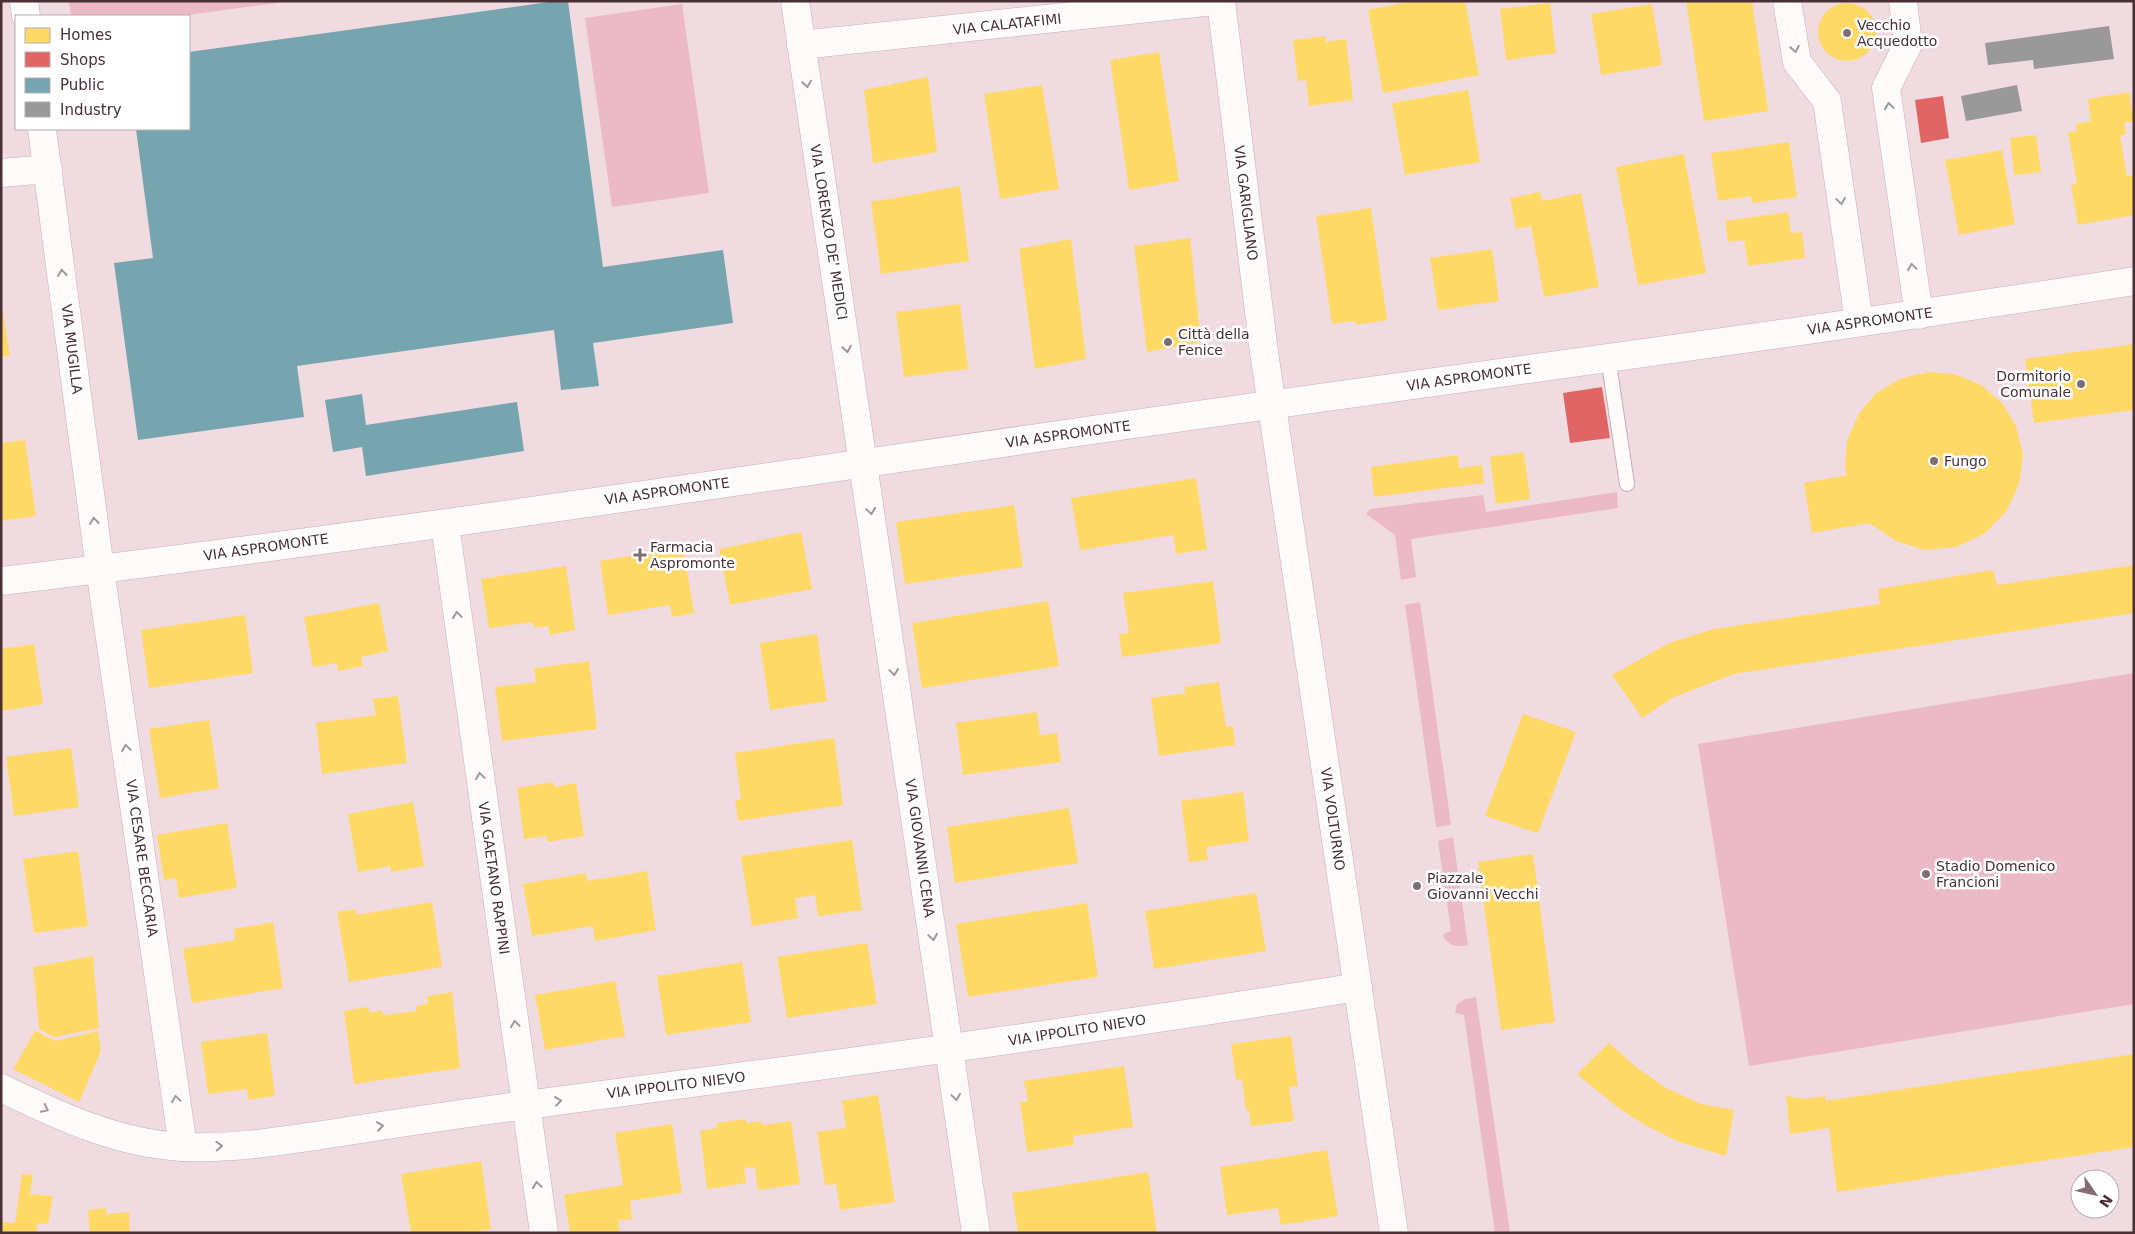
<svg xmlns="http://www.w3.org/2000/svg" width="2135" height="1234" viewBox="0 0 2135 1234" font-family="'DejaVu Sans',sans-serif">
  <rect width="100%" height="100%" fill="#f0dbe0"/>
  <g fill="#ebbac6">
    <path d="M69 1H291L180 16H71Z"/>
    <path d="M682 4 709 193 612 207 585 18Z"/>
    <path d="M1617 492 1618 508 1411 539 1416 577 1401 580 1395 535 1366 514 1370 509 1483 495 1486 512Z"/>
    <path d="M1420 602 1451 825 1436 827 1405 605Z"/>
    <path d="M2134 673V1004L1749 1066 1698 744Z"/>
    <path d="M1453 837 1468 945C1457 947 1450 947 1443 936L1445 933 1451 931 1438 841Z"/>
    <path d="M1476 997 1510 1233H1495L1464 1015 1458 1014 1455 1012 1457 1004 1465 999Z"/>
  </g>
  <g fill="#ffd966">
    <path d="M1414 1H1465L1479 75 1383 93 1368 10Z"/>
    <path d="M1686 1H1752L1768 111 1704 121Z"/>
    <circle cx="1847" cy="32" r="29"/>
    <path d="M1550 3 1556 53 1506 60 1500 9Z"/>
    <path d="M1652 4 1662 65 1601 75 1591 14Z"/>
    <path d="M1325 36 1326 42 1346 39 1353 100 1309 106 1306 80 1298 81 1293 40Z"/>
    <path d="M1159 52 1179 181 1129 190 1110 60Z"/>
    <path d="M928 77 937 152 873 163 864 90Z"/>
    <path d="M1042 85 1059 189 1000 199 984 94Z"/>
    <path d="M1468 90 1480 162 1405 175 1392 103Z"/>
    <path d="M2129 92 2134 121 2124 123 2126 134 2120 136 2127 176 2134 175V215L2078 225 2071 185 2077 184 2068 132 2077 131 2076 124 2091 121 2088 99Z"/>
    <path d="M2036 135 2041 172 2014 175 2010 138Z"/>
    <path d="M1789 142 1797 197 1752 203 1751 196 1718 201 1711 153Z"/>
    <path d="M2002 150 2015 224 1959 235 1945 160Z"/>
    <path d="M1684 154 1706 273 1638 285 1616 167Z"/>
    <path d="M960 186 969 261 881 274 871 202Z"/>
    <path d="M1540 192 1542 201 1581 193 1599 287 1544 297 1531 226 1516 229 1510 198Z"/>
    <path d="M1371 208 1387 320 1356 325 1355 321 1332 324 1316 216Z"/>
    <path d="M1788 212 1791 233 1802 232 1805 258 1748 266 1744 240 1728 242 1725 221Z"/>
    <path d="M1190 238 1201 342 1147 352 1134 246Z"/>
    <path d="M1071 239 1086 359 1035 369 1019 249Z"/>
    <path d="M1492 249 1499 301 1438 310 1430 258Z"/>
    <path d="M1 300 10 356 1 357Z"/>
    <path d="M960 304 968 369 904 377 896 312Z"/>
    <path d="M2134 344V410L2034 423 2025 359Z"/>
    <path d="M1927 372 1954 374 1981 385 2002 403 2016 426 2023 454 2019 484 2006 512 1984 534 1956 547 1925 550 1896 541 1869 523 1812 533 1804 483 1847 475 1845 468 1847 441 1858 415 1876 393 1900 379Z"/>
    <path d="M25 440 36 516 1 521V443Z"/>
    <path d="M1524 452 1530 499 1496 504 1490 457Z"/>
    <path d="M1458 455 1459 468 1482 465 1484 483 1374 497 1371 467Z"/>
    <path d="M1196 478 1207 549 1176 554 1173 535 1080 550 1071 498Z"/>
    <path d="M1014 505 1023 567 905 584 896 522Z"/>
    <path d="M801 532 812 589 730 605 719 549Z"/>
    <path d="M683 547 694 613 672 617 670 605 608 615 600 561Z"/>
    <path d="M2134 565V613L1734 674 1674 697 1642 718 1612 675 1669 643 1714 629 1880 604 1878 589 1993 570 1997 585Z"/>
    <path d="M566 566 575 630 550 635 548 626 534 628 533 622 489 628 481 579Z"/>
    <path d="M1213 581 1221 643 1122 657 1119 634 1129 633 1123 593Z"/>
    <path d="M1048 601 1059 666 922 688 912 623Z"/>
    <path d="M379 603 388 651 361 657 363 666 338 671 337 663 313 667 304 617Z"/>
    <path d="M245 615 253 673 149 688 141 630Z"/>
    <path d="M817 634 827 701 770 710 760 643Z"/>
    <path d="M34 644 43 704 1 711V649Z"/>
    <path d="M589 661 597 729 502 741 495 687 536 682 534 668Z"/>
    <path d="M1219 682 1226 727 1233 726 1235 745 1159 756 1151 698 1186 693 1184 687Z"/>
    <path d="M398 696 407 763 322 774 316 723 376 715 373 699Z"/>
    <path d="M1037 712 1040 735 1057 733 1061 762 963 775 956 723Z"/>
    <path d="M1523 714 1576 732 1538 833 1485 816Z"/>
    <path d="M209 720 219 788 160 798 149 729Z"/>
    <path d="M834 738 843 805 738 821 735 800 741 799 735 753Z"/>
    <path d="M71 748 79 807 14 816 6 757Z"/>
    <path d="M553 782 554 787 576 783 584 836 547 842V836L524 839 517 788Z"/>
    <path d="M1243 792 1249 841 1206 847 1208 860 1189 862 1181 801Z"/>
    <path d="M413 802 424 866 391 872 390 866 358 872 348 814Z"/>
    <path d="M1069 808 1078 863 955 883 947 827Z"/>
    <path d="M227 823 237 888 179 898 176 878 164 880 157 835Z"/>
    <path d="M852 840 862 910 818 916 815 895 795 898 798 918 752 926 741 856Z"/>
    <path d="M78 851 88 926 34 933 23 859Z"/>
    <path d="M1533 854 1555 1022 1501 1030 1478 862Z"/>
    <path d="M647 871 656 930 595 941 593 926 532 936 523 884 586 873 587 881Z"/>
    <path d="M1256 893 1266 951 1154 969 1145 911Z"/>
    <path d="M432 902 442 967 349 982 337 912 355 909 357 915Z"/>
    <path d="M1087 903 1098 977 968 997 956 924Z"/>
    <path d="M273 922 283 988 192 1003 183 949 235 940 234 929Z"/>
    <path d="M867 943 877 1004 787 1018 777 957Z"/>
    <path d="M93 956 99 1028 54 1037 39 1029 33 967Z"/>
    <path d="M742 962 751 1022 666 1035 657 976Z"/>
    <path d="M615 981 625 1036 545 1050 535 995Z"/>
    <path d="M452 992 460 1068 354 1084 344 1011 368 1007 370 1013 382 1010 383 1015 416 1011V1006L428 1003 427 996Z"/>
    <path d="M35 1031 56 1041 98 1031 101 1051 79 1102 13 1069Z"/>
    <path d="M267 1033 275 1096 248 1100 247 1089 208 1094 201 1042Z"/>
    <path d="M1291 1036 1298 1086 1289 1087 1294 1121 1251 1126 1249 1110 1246 1111 1242 1079 1236 1080 1231 1044Z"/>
    <path d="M1609 1043 1636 1067 1666 1088 1701 1104 1734 1110 1726 1156 1679 1142 1645 1125 1617 1107 1577 1074Z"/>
    <path d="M2134 1054V1147L1837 1192 1829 1128 1790 1134 1786 1096 1805 1099 1825 1096V1101Z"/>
    <path d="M1124 1066 1133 1127 1073 1136 1074 1145 1027 1152 1020 1102 1028 1101 1024 1081Z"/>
    <path d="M878 1095 895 1202 840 1210 836 1184 825 1185 817 1132 846 1128 842 1101Z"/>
    <path d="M745 1119 746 1123 761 1121 762 1125 791 1121 800 1184 758 1190 755 1167 744 1168 746 1183 707 1189 700 1131 717 1128V1123Z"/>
    <path d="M672 1124 682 1193 630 1201 632 1219 618 1221 620 1233H570L564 1195 623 1185 615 1133Z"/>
    <path d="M1327 1150 1338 1216 1281 1225 1278 1208 1227 1215 1220 1167Z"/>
    <path d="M481 1161 491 1229 466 1233H411L401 1174Z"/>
    <path d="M1148 1172 1157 1233H1018L1012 1193Z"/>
    <path d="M22 1174 33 1175 30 1194 53 1196 48 1224 37 1223V1233H1V1222L15 1223Z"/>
    <path d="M106 1208V1214L129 1212 130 1233H90L88 1210Z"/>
  </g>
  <g fill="#e06666">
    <path d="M1943 96 1949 138 1921 143 1915 100Z"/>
    <path d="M1602 387 1610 438 1570 443 1563 393Z"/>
  </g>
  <g fill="#76a5af">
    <path d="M556 1H568L603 267 723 250 733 323 593 343 599 386 561 390 554 330 297 366 304 417 138 440 114 263 153 258 136 129H189V52Z"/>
    <path d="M362 394 366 425 517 402 524 451 366 476 362 447 333 452 325 400Z"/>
  </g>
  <g fill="#999">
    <path d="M2109 26 2114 59 2034 69 2033 60 1988 65 1985 43Z"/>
    <path d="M2017 85 2022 111 1966 121 1961 96Z"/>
  </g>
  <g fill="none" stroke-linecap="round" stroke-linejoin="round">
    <defs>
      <path id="lane" d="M1608 357 1627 484"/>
      <g id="street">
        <path d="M24 1 26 16"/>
        <path d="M795 1 976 1233"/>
        <path d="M1787 1 1797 62 1827 101 1859 322"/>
        <path d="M1903 1 1908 44 1886 88 1919 315"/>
        <path d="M801 45 1214 1"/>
        <path d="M42 129 100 569 183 1147"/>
        <path d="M1 173 48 169"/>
        <path d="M445 524 544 1233"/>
        <path d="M1 581C377 536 752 479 1127 425 1462 377 1799 334 2134 281"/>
        <path d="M1 1088C59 1116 118 1144 184 1147 233 1149 281 1141 329 1134 400 1123 471 1112 542 1103 815 1067 1087 1031 1358 987"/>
      </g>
      <path id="secondary" d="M1221 1 1264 352 1394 1233"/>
    </defs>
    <use href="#lane" stroke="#c4b0b5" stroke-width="16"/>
    <use href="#street" stroke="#c4b0b5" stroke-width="29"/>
    <use href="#secondary" stroke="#c4b0b5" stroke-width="29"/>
    <use href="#lane" stroke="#fdfafa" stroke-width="14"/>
    <use href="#street" stroke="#fdfafa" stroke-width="28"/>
    <use href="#secondary" stroke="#fdfafa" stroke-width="28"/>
  </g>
  <defs><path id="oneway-chevron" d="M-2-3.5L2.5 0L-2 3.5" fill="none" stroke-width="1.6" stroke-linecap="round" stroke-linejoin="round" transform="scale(1.25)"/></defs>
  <g stroke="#a29598">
    <use href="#oneway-chevron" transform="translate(1795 49) rotate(80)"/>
    <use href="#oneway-chevron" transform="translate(807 84) rotate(81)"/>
    <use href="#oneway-chevron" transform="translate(1889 106) rotate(-98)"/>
    <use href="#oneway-chevron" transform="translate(1841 201) rotate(82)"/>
    <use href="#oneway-chevron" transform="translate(1912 267) rotate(-98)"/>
    <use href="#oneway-chevron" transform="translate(62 273) rotate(-97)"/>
    <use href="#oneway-chevron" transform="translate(847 349) rotate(81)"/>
    <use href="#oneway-chevron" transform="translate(871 511) rotate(82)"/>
    <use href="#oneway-chevron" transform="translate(94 521) rotate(-97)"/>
    <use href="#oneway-chevron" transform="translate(457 615) rotate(-98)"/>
    <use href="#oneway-chevron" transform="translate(894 672) rotate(82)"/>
    <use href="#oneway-chevron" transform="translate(126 748) rotate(-98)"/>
    <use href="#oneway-chevron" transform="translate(480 776) rotate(-98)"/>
    <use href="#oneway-chevron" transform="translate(933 937) rotate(82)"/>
    <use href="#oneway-chevron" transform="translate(515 1024) rotate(-98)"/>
    <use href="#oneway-chevron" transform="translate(956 1097) rotate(82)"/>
    <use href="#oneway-chevron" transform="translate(176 1099) rotate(-98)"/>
    <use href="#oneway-chevron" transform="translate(558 1101) rotate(-7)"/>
    <use href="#oneway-chevron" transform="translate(45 1109) rotate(26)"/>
    <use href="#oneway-chevron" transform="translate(380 1126) rotate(-8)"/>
    <use href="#oneway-chevron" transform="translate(219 1146) rotate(-2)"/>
    <use href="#oneway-chevron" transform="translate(537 1185) rotate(-98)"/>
  </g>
  <g fill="#836c72" stroke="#fff" stroke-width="2">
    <circle cx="1847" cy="33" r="5"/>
    <circle cx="1168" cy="342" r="5"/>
    <circle cx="2081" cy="384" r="5"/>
    <circle cx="1934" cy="461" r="5"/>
    <path d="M637.5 547.5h5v5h5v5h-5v5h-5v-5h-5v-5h5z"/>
    <circle cx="1926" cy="874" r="5"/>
    <circle cx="1417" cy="886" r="5"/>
  </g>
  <g text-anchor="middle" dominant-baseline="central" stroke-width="5" stroke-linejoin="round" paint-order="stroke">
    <g font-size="14" fill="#483036" stroke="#fff">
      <text transform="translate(1007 24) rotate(-6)">VIA CALATAFIMI</text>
      <text transform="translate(1246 203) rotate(83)">VIA GARIGLIANO</text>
      <text transform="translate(829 232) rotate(81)">VIA LORENZO DE' MEDICI</text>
      <text transform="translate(1870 321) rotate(-8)">VIA ASPROMONTE</text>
      <text transform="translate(72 349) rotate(83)">VIA MUGILLA</text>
      <text transform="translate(1469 377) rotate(-8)">VIA ASPROMONTE</text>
      <text transform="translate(1068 434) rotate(-8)">VIA ASPROMONTE</text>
      <text transform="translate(667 491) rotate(-8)">VIA ASPROMONTE</text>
      <text transform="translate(266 547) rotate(-8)">VIA ASPROMONTE</text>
      <text transform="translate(1333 819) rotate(82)">VIA VOLTURNO</text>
      <text transform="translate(920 848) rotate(82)">VIA GIOVANNI CENA</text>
      <text transform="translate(142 858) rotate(82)">VIA CESARE BECCARIA</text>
      <text transform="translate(494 878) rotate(82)">VIA GAETANO RAPPINI</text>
      <text transform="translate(1077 1030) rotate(-9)">VIA IPPOLITO NIEVO</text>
      <text transform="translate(676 1085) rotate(-7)">VIA IPPOLITO NIEVO</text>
    </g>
    <g font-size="14" fill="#483036" stroke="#fff" text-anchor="start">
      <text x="1857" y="25">Vecchio<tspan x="1857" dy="16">Acquedotto</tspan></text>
      <text x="1178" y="334">Città della<tspan x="1178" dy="16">Fenice</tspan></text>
      <text x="2071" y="376" text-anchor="end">Dormitorio<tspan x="2071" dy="16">Comunale</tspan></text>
      <text x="1944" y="461">Fungo</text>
      <text x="650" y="547">Farmacia<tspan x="650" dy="16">Aspromonte</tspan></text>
      <text x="1936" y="866">Stadio Domenico<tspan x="1936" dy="16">Francioni</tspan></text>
      <text x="1427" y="878">Piazzale<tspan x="1427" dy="16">Giovanni Vecchi</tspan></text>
    </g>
  </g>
  <rect width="2135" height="1234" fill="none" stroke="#483036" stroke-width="5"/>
  <rect x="15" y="15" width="175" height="115" fill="#ffffff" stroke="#b6acaf"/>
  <rect x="25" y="28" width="25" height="15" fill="#ffd966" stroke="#b6acaf"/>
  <text x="60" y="40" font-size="15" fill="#483036">Homes</text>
  <rect x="25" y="52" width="25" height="15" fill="#e06666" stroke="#b6acaf"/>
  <text x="60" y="65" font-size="15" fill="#483036">Shops</text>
  <rect x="25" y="78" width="25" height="15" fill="#76a5af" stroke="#b6acaf"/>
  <text x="60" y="90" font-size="15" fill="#483036">Public</text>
  <rect x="25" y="102" width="25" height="15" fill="#999999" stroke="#b6acaf"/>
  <text x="60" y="115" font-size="15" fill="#483036">Industry</text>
  <g transform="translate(2095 1194) rotate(124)"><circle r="24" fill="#ffffff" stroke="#b6acaf"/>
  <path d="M0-4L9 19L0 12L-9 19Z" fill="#836c72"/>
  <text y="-8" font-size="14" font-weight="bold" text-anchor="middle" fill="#483036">N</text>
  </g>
</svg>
